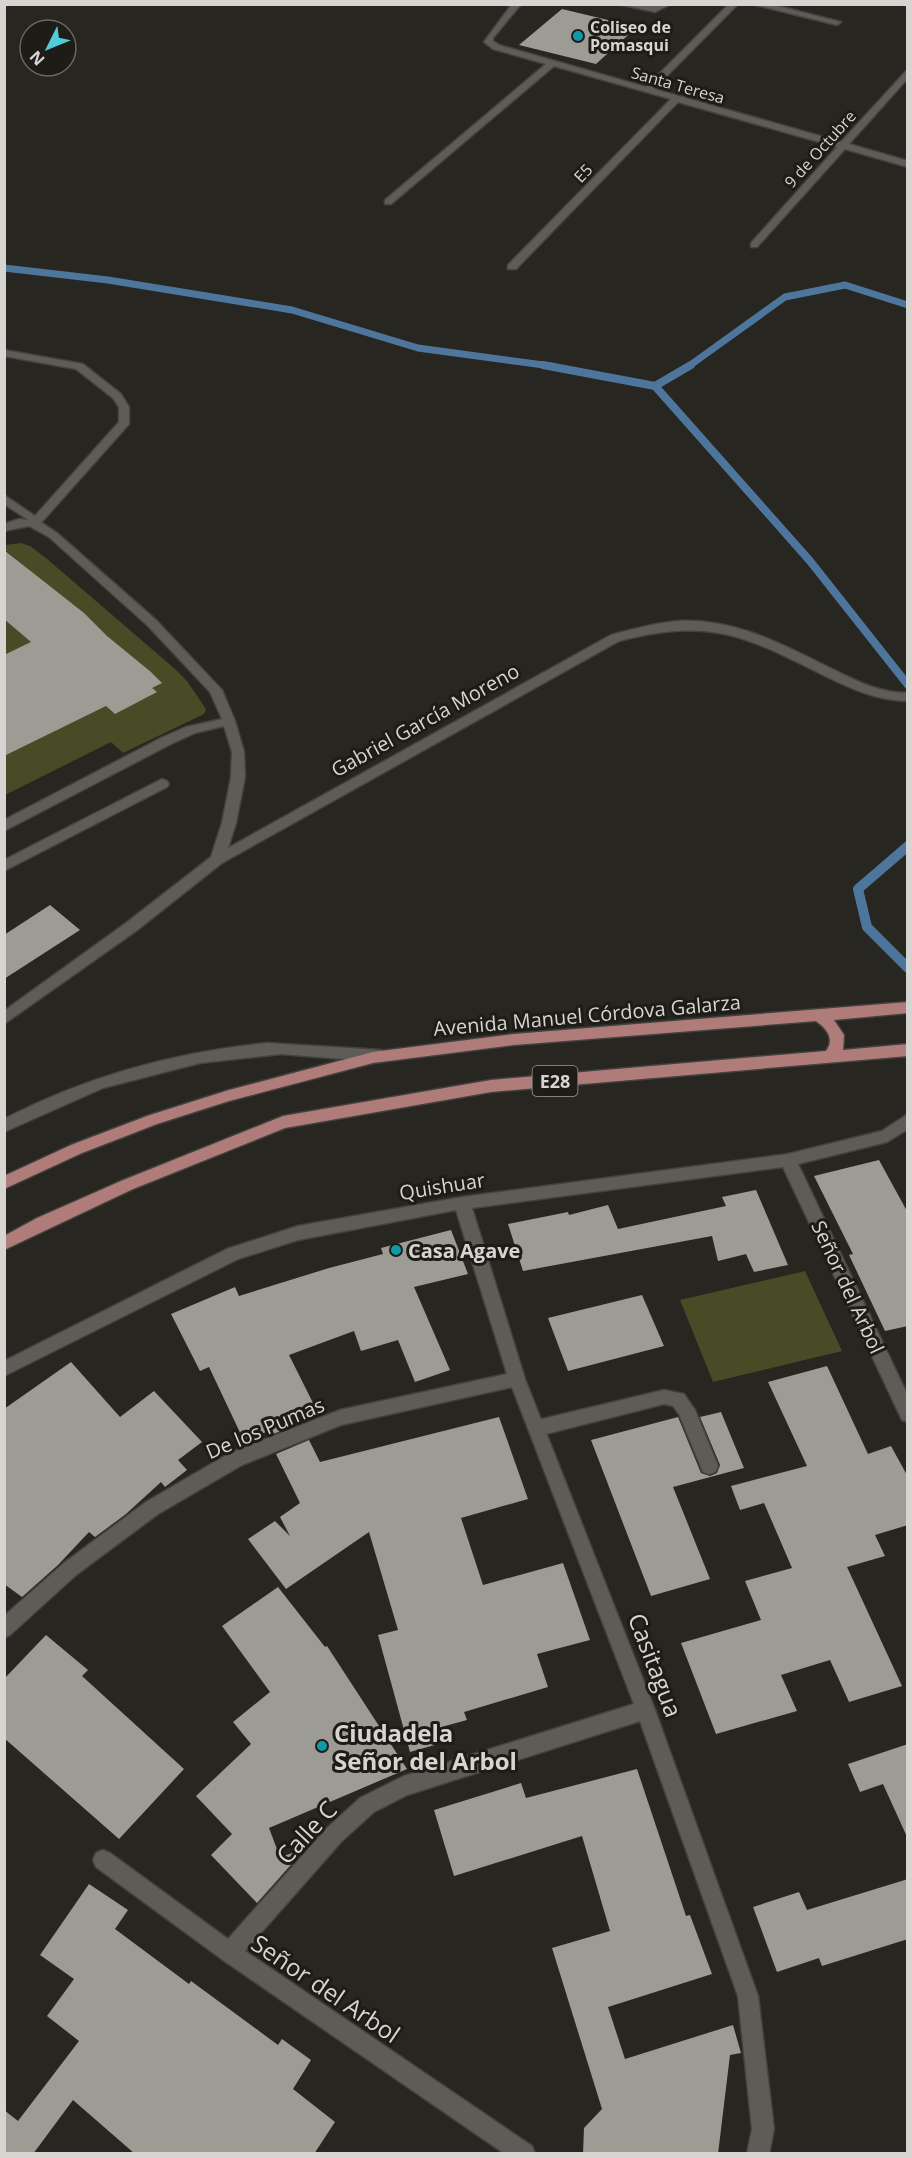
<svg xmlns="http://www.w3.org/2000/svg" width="912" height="2158" viewBox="0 0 912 2158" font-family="'Open Sans',sans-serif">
  <rect width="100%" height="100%" fill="#272620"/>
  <g fill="#494a26">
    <path d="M21 543 30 546 46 558 175 669 187 681 206 709 204 714 123 753 111 742 5 795V602L45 583 5 550V545Z"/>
    <path d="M805 1271 842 1351 713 1382 680 1300Z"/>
  </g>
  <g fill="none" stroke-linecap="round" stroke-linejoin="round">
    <g stroke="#4e769d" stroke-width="7">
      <path d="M4 268 108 280 292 310 418 348 551 366"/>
      <path d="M689 366 785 297 845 285 908 305"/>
    </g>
    <g stroke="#4e769d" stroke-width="8">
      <path d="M543 365 655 386 691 365"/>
      <path d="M655 386 810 561 908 685"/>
    </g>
    <path stroke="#4e769d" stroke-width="10" d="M908 846 858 889 867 927 908 968"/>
  </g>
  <g fill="#9c9b94">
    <path d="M562 9 637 27 596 64 519 45Z"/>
    <path d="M4 550 84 613 107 636 151 672 162 683 152 688 157 692 115 714 106 706 4 756V655L31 642 4 619Z"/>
    <path d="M50 905 80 930 4 979V935Z"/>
    <path d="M879 1160 908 1213V1326L885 1331 849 1255 853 1254 814 1176Z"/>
    <path d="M756 1190 788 1265 754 1272 746 1254 718 1261 712 1236 523 1271 508 1224 568 1212 569 1215 608 1205 618 1229 726 1206 722 1197Z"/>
    <path d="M451 1230 468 1274 414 1287 450 1370 415 1382 398 1340 361 1351 354 1331 289 1355 317 1411 299 1418 301 1423 268 1436 266 1432 244 1441 209 1367 200 1371 171 1314 235 1287 239 1296 329 1268 383 1254 381 1248Z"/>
    <path d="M642 1295 664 1346 568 1371 548 1318Z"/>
    <path d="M71 1362 120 1417 154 1391 202 1442 178 1460 187 1470 165 1487 161 1482 126 1514 95 1537 89 1532 58 1565 22 1597 4 1584V1409Z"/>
    <path d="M827 1366 868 1454 891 1446 908 1477V1525L875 1535 885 1556 847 1567 902 1686 849 1702 830 1660 781 1675 797 1711 716 1734 681 1643 761 1620 745 1581 792 1568 764 1503 740 1510 731 1486 807 1466 768 1382Z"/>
    <path d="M721 1412 744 1468 673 1487 710 1579 651 1596 591 1440 678 1417 701 1473 710 1476 717 1473 720 1465 700 1417Z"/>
    <path d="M499 1417 528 1499 461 1518 483 1585 563 1563 590 1640 537 1654 548 1687 464 1712 467 1720 445 1726 449 1741 410 1752 378 1635 398 1630 369 1532 286 1589 248 1539 275 1521 290 1536 280 1517 300 1503 276 1454 309 1440 320 1462Z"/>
    <path d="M278 1587 325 1647 327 1646 407 1769 269 1828 280 1857 305 1849 257 1903 211 1855 232 1834 196 1796 251 1744 233 1722 270 1692 222 1626Z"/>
    <path d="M46 1635 88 1670 82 1676 184 1769 119 1839 4 1738V1679Z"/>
    <path d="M908 1744V1839L883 1784 860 1792 848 1764Z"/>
    <path d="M637 1769 686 1916 690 1915 712 1974 608 2007 625 2059 733 2025 741 2053 730 2055 718 2154H583L584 2128 602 2109 552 1948 610 1931 582 1836 454 1876 434 1810 521 1783 526 1798Z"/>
    <path d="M908 1879V1939L822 1966 819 1958 777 1972 753 1907 799 1892 807 1910Z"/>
    <path d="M89 1884 128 1910 115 1929 189 1984 191 1981 278 2045 282 2039 311 2060 293 2089 335 2122 314 2154H135L73 2100 33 2154H4V2110L18 2121 79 2041 47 2016 74 1979 40 1955Z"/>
  </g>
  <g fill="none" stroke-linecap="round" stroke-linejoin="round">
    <defs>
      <g id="service">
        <path d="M752 4H770L841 22 837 25Z"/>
        <path d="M4 350 83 364 121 394 129 407V424L40 524 36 525 4 504V495L35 516 119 422V407L113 398 76 369 4 356Z"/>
        <path d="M162 779 167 781 169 784 167 787 4 871V860Z"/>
        <path d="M664 1390 684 1394 695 1410 718 1466 715 1472 709 1474 703 1472 679 1414 673 1406 664 1404 538 1436 532 1433 529 1428 532 1423 538 1420Z"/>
      </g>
      <g id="minor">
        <path d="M512 4H521L493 38V41L499 45 646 87 729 4H738L654 89 841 142 908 69V78L849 144 908 161V167L845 149 757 247H751V243L837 147 678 102 516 269H508V265L671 99 554 66 391 204H385V200L546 64 493 49 484 42Z"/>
        <path d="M618 4 654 6 671 4 655 12Z"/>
        <path d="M19 519 39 521 57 533 156 620 222 690 235 721 244 752 245 777 236 823 228 848 611 635C633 629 655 623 678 621 730 618 776 641 822 664 849 677 876 693 908 693V701C876 701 848 687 821 674 742 634 708 618 619 641L222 863 136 931 4 1024V1011L126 923 211 857 222 823 231 777 232 752 224 726 195 733 171 744 4 831V820L161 738 186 727 222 719 210 692 148 626 49 537 29 526 4 531V524Z"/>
        <path d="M267 1043 381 1050 386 1052 388 1056 386 1060 381 1062 281 1054 200 1063 103 1088 4 1132V1119C87 1076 175 1052 267 1043Z"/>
        <path d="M908 1114V1129L887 1142 798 1164 908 1396V1422L902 1420 783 1167 472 1208 525 1379 655 1710 758 1996 774 2129 769 2154H747L752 2129 738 1996 640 1721 407 1795 374 1812 341 1842 245 1951 532 2146 535 2154H505L223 1960 96 1867 93 1860 96 1853 103 1850 110 1853 228 1939 327 1828 360 1798 404 1776 634 1704 512 1387 341 1425 242 1465 158 1514 76 1575 10 1635 4 1638V1616L64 1563 146 1502 230 1453 340 1410 507 1374 456 1210 298 1240 238 1259 4 1376V1361L227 1249 298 1226 462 1197 788 1154 882 1131Z"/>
      </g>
      <path id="primary" d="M908 1002V1013L834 1020 844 1035 843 1050 908 1044V1056L491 1092 285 1128 133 1189 4 1250V1236L37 1218 121 1181 283 1116 491 1080 826 1051C835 1039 827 1029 816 1021L514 1045 373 1063 229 1101 157 1124 82 1153 4 1189V1176L71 1145 147 1116 229 1090 373 1052 514 1034Z"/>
    </defs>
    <use href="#service" stroke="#43423e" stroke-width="3"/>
    <use href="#minor" stroke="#43423e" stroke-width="3"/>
    <use href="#primary" stroke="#43423e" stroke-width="3"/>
    <use href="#service" fill="#5e5c56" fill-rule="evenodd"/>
    <use href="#minor" fill="#5e5c56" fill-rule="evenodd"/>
    <use href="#primary" fill="#b07c79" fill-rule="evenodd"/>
  </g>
  <g fill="#0f9aa8" stroke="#1e1c17" stroke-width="2">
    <circle cx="578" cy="36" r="6"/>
    <circle cx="396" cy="1250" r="6"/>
    <circle cx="322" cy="1746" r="6"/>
  </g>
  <g text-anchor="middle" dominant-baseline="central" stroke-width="6" stroke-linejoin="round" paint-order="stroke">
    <g font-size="16" font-weight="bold" fill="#d6d5d2" stroke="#1e1c17" text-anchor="start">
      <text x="590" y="27">Coliseo de<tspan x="590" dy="18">Pomasqui</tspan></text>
    </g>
    <g font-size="16" fill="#d6d5d2" stroke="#1e1c17">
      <text transform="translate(678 85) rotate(16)">Santa Teresa</text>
      <text transform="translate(820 149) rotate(-48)">9 de Octubre</text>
      <text transform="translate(583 173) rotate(-46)">E5</text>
    </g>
    <rect fill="#1e1c17" stroke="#9f9e9a" stroke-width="1.5" x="532.5" y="1066" width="45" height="30" rx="4.5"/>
    <g font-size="18" font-weight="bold" fill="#d6d5d2">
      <text x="555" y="1081">E28</text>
    </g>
    <g font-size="20" fill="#d6d5d2" stroke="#1e1c17">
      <text transform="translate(425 720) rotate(-29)">Gabriel García Moreno</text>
      <text transform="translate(587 1015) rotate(-5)">Avenida Manuel Córdova Galarza</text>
      <text transform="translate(442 1186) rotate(-9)">Quishuar</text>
      <text transform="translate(848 1287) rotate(65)">Señor del Arbol</text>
      <text transform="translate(265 1428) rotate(-23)">De los Pumas</text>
    </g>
    <g font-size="20" font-weight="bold" fill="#d6d5d2" stroke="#1e1c17" text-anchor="start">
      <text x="408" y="1250">Casa Agave</text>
    </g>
    <g font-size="24" fill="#d6d5d2" stroke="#1e1c17">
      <text transform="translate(656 1665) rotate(69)">Casitagua</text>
      <text transform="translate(306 1832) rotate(-47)">Calle C</text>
      <text transform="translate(326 1988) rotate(34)">Señor del Arbol</text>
    </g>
    <g font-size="24" font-weight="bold" fill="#d6d5d2" stroke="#1e1c17" text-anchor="start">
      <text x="334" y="1732">Ciudadela<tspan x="334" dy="28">Señor del Arbol</tspan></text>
    </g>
  </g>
  <rect width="912" height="2158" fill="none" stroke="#d6d5d2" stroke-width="12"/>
  <g transform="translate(48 48) rotate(227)"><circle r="28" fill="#1e1c17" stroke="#686662" stroke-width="1.5"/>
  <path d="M0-4.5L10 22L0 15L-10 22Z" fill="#52cbd8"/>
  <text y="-9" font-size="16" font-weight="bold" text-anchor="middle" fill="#d6d5d2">N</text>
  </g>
</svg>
